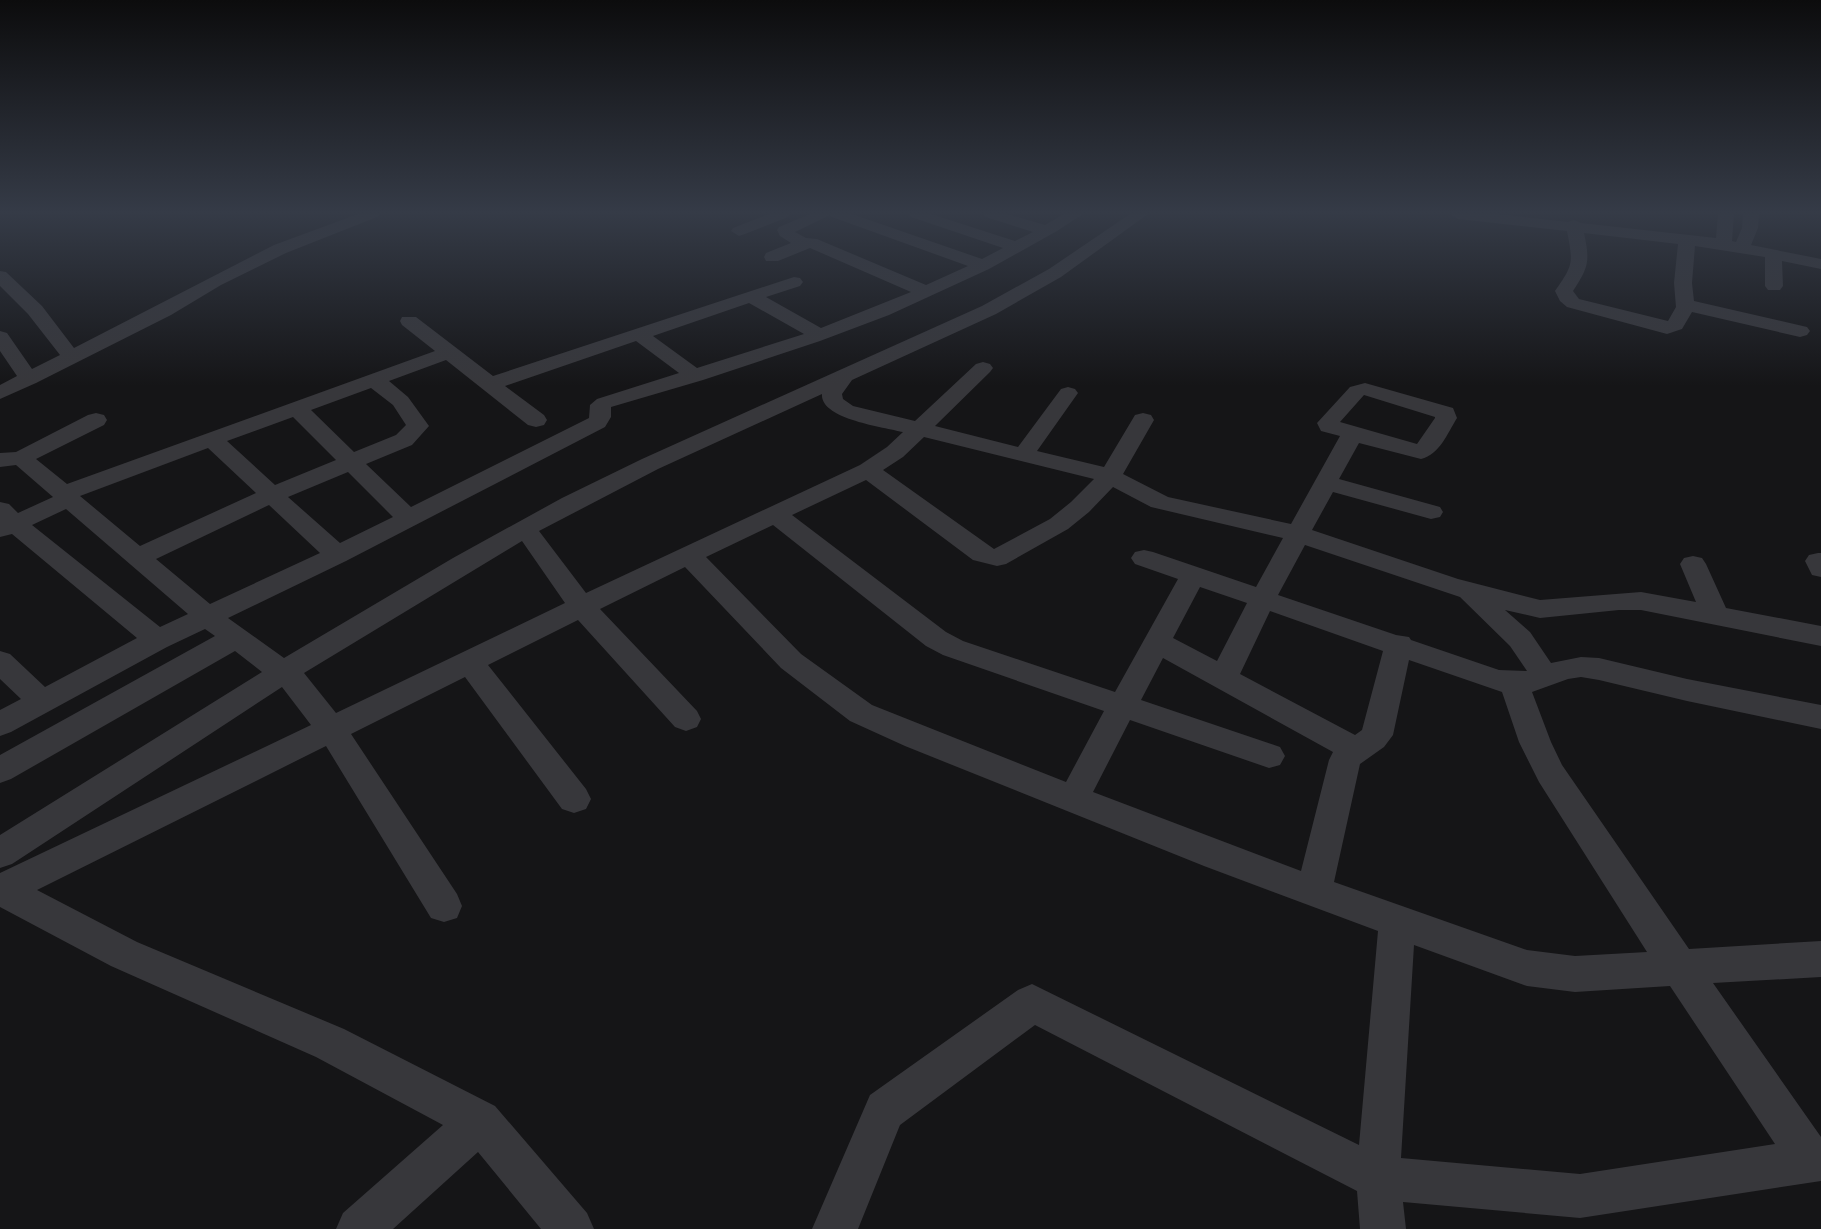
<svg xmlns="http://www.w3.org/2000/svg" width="1821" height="1229" viewBox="0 0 1821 1229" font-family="'IBM Plex Sans',sans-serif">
  <rect width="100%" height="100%" fill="#151517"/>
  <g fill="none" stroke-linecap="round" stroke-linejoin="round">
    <g fill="#37373b" fill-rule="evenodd">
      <path d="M358 214H380L377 217 286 253 221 285 171 315 36 383 0 399V385L17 376 0 351V331L7 333 32 369 60 355 28 314 0 286V271L6 272 42 306 74 348 274 245Z"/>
      <path d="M769 214H791L788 217 745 234 739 236 731 231 733 228Z"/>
      <path d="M810 214H852L982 259 1003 248 911 217 908 214H931L1015 241 1033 232 986 217 983 214H1007L1045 225 1064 214H1083L1057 231 989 269 889 315 820 341 703 380 611 407V417L605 427 346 561 228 618 284 658 453 558 562 498 642 459 982 306 1049 269 1130 214H1148L1061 277 996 314 852 380 842 394 843 399 853 406 915 421 976 364 983 362 990 364 993 368 990 372 935 426 1018 447 1061 389 1068 387 1075 389 1078 393 1037 451 1104 467 1135 415 1143 413 1151 415 1154 420 1123 474 1168 497 1291 524 1340 436 1321 431 1317 423 1350 387 1365 383 1453 408 1457 418C1447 434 1440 454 1421 459L1359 443 1339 479 1440 507 1443 512 1440 517 1431 519 1333 492 1312 530 1458 579 1540 600 1641 592 1696 602 1680 564 1684 558 1693 556 1702 558 1706 564 1726 608 1821 626V646L1641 610H1619L1540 618 1505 610 1530 632 1551 663 1581 657 1599 658 1687 679 1821 705V729L1687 701 1599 680 1581 677 1568 679 1532 692 1551 742 1562 765 1689 949 1821 941V977L1713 983 1821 1137V1181L1580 1218 1403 1202 1406 1229H1360L1357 1191 1035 1025 900 1125 858 1229H812L870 1095 1018 990 1032 984 1359 1145 1378 931 1204 866 905 746 850 721 781 668 685 567 600 609 697 711 701 719 697 727 686 731 675 727 578 620 488 665 586 789 591 799 586 809 574 813 562 809 465 677 351 734 457 894 462 906 457 918 444 922 431 918 326 746 37 890 137 942 344 1029 495 1106 587 1213 594 1229H541L478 1152 393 1229H336L343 1213 443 1125 316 1057 111 966 0 907V873L311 725 282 687 12 864 0 868V835L262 672 235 651 11 779 0 783V755L215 636 205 629 167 647 11 732 0 736V710L21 699 0 679V651L10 654 45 687 137 638 12 534 0 537V502L9 504 18 513 53 497 16 465 0 467V453L16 452 88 415 96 413 104 415 107 420 104 425 36 459 67 484 435 351 402 325 400 321 402 317H416L493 376 794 277 800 278 803 282 800 286 766 297 821 328 911 292 810 248 778 261H766L764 257 766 253 791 243 780 236 777 230 779 227ZM830 215 832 217 968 266 926 285 817 239 806 238 795 232ZM749 303 804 334 697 368 653 336ZM636 341 679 373 597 399 590 405 589 418 411 507 366 464 412 445 429 426 408 397 389 381 446 360 528 425 536 427 544 425 547 420 544 415 505 386ZM371 388 393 405 406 425 396 435 354 452 311 410ZM822 394C820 419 884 427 903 432L887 447 860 465 586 593 539 531 658 469ZM1364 395 1435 417V418L1417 444 1340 422ZM293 417 336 460 275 485 227 441ZM924 437 1094 479 1071 502 1050 519 994 549 883 470 903 457ZM208 448 256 493 140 546 80 496ZM348 472 393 517 340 543 288 497ZM866 480 973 560 997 566 1006 564 1068 529 1089 512 1113 487 1151 507 1283 538 1256 587 1153 552 1144 550 1135 552 1131 558 1135 564 1178 579 1115 692 963 641 946 632 792 515ZM269 505 320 553 210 604 156 559ZM66 509 188 614 160 627 32 525ZM773 525 926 646 943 655 1104 711 1066 782 872 705 801 654 706 557ZM522 541 565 603 336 713 304 673ZM1305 545 1460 597 1510 646 1527 671 1499 670 1411 640 1409 637 1396 635 1278 595ZM1200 587 1247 603 1217 661 1173 638ZM1270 611 1383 651 1362 730 1355 735 1240 674ZM1163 658 1333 752 1329 760 1301 871 1093 792 1130 720 1269 768 1280 765 1285 756 1280 747 1141 700ZM1409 660 1502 692 1519 742 1539 782 1647 952 1575 956 1527 950 1334 882 1360 764 1384 747 1393 735ZM1414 945 1527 986 1575 992 1670 986 1775 1144 1580 1174 1401 1158Z"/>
      <path d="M1450 214H1498L1568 222 1574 220 1581 223 1716 238 1718 214H1734L1732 241 1736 242 1742 228 1743 214H1759L1758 228 1751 245 1821 259V269L1782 261 1783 286 1780 290H1768L1765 286V257L1695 246 1692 283 1694 301 1807 327 1810 331 1807 335 1800 337 1692 312 1682 329 1667 334 1567 307 1560 301 1555 291C1574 264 1573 263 1567 231L1458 219ZM1584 233 1678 244 1674 283 1676 307 1668 321 1579 299 1573 291C1589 267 1590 261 1584 233Z"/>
      <path d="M1818 553H1821V577L1812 575 1805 561 1809 555Z"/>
    </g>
  </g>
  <linearGradient id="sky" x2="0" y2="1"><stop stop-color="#0c0c0d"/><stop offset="0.55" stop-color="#353b47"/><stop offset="1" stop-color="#353b47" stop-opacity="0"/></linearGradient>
  <rect width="1821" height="386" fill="url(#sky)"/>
</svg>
